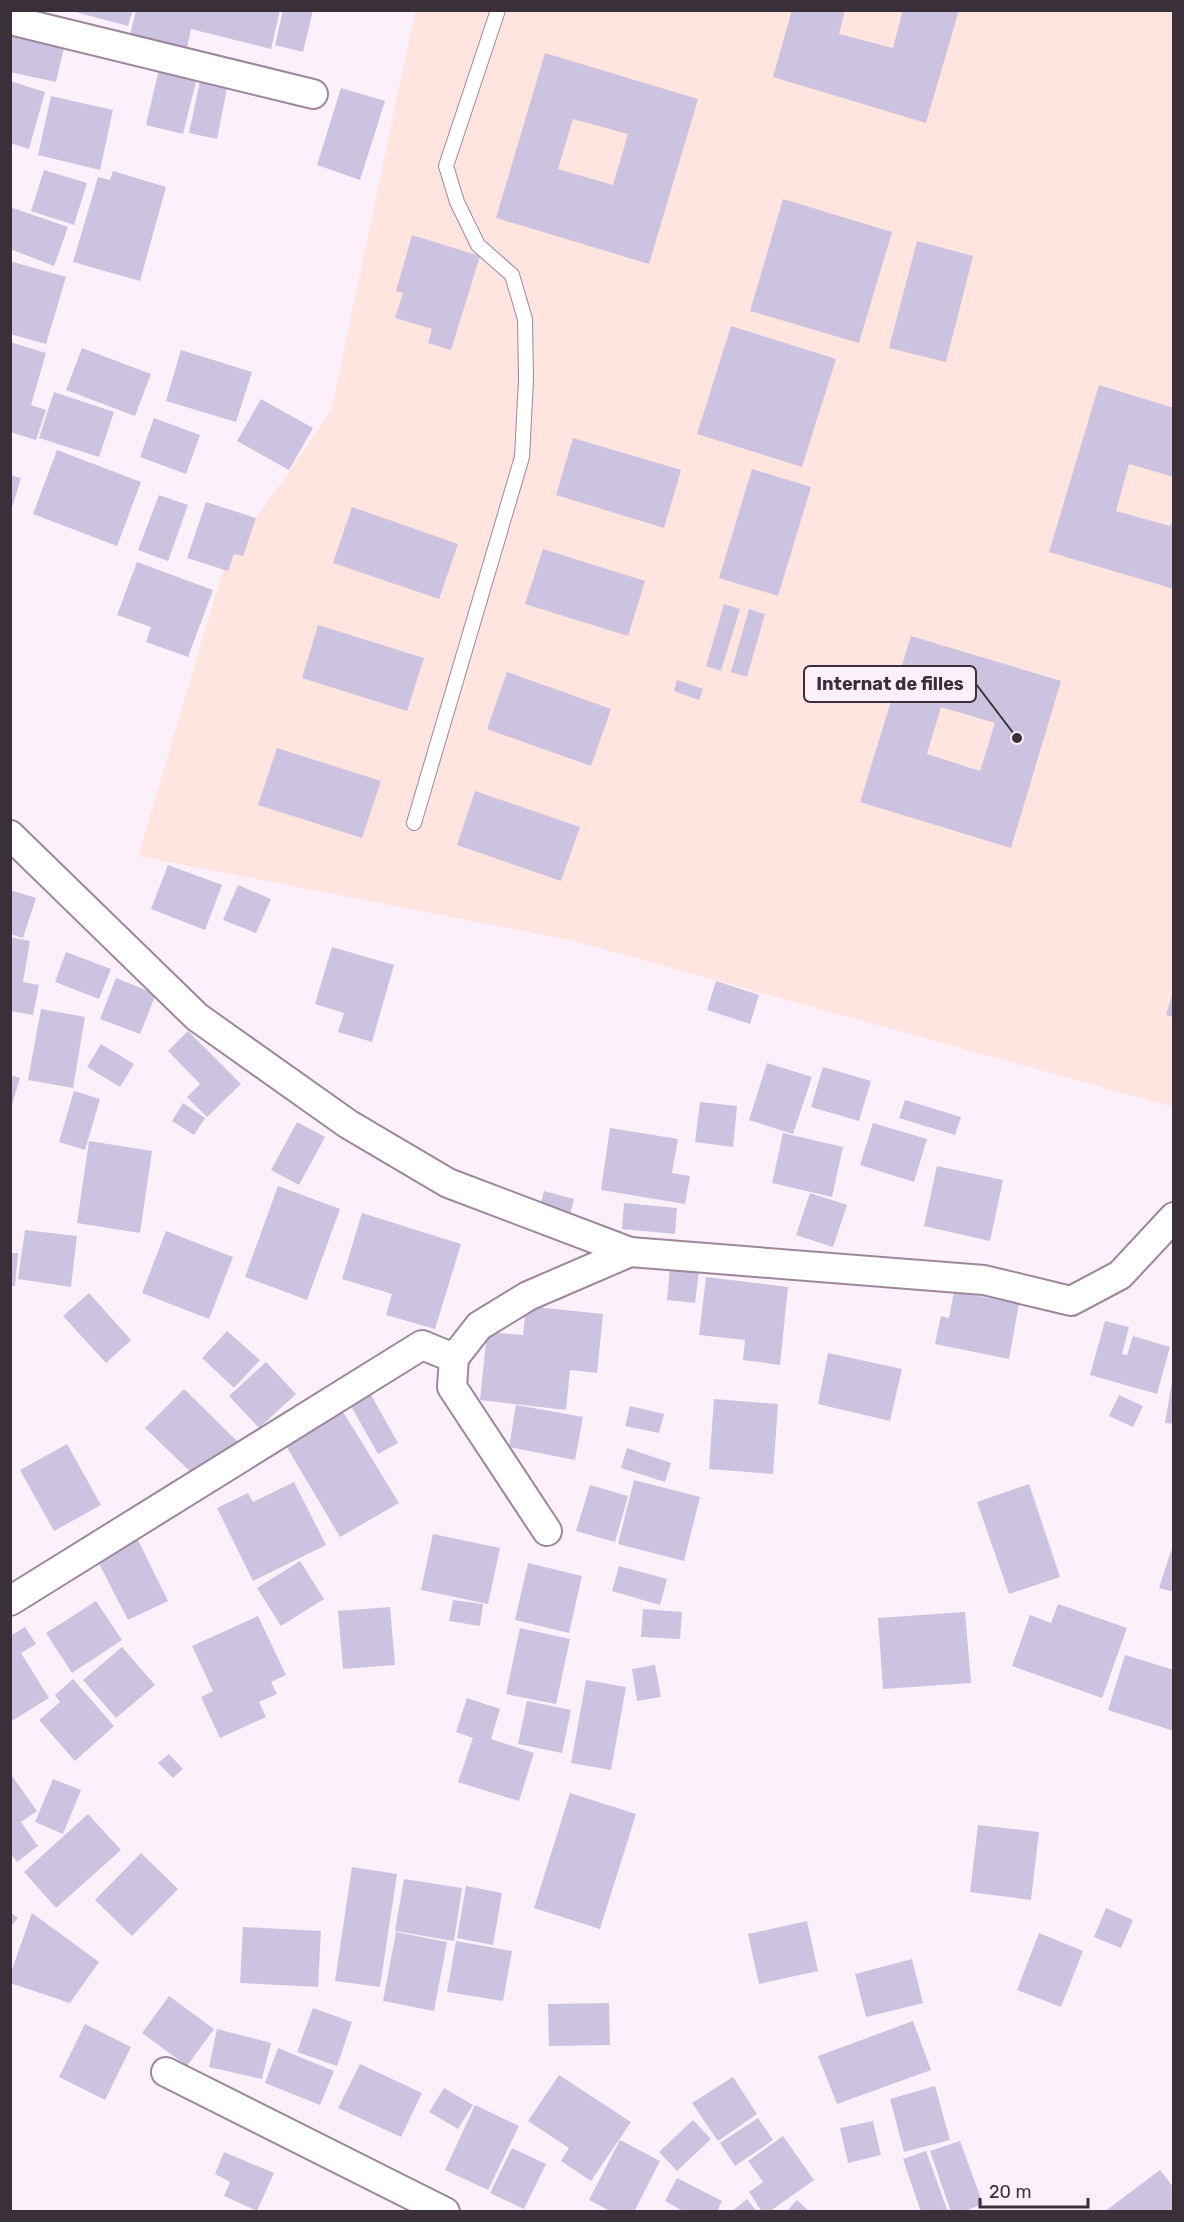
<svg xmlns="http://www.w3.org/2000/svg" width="1184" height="2222" viewBox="0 0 1184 2222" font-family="Rubik,sans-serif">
  <rect width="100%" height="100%" fill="#fcf1fb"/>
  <path fill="#ffe4e0" d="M415 11H1173V1107L574 941 138 856 225 563 331 411Z"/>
  <g fill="#ccc3e1" fill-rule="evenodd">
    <path d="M68 10H133L128 26Z"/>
    <path d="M136 10H280L271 49 191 29 186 53 129 39Z"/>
    <path d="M283 10H313L303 52 275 45Z"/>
    <path d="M792 10H845L839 34 893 48 903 10H959L926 123 773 77Z"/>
    <path d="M10 26 66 39 56 82 10 72Z"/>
    <path d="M545 53 698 99 649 264 496 218ZM573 119 628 134 613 185 558 169Z"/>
    <path d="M159 69 197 78 183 134 146 125Z"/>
    <path d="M202 72 229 78 217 139 189 133Z"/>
    <path d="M10 81 45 92 29 149 10 143Z"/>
    <path d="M341 88 385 101 360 180 317 165Z"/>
    <path d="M51 96 113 110 100 170 38 155Z"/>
    <path d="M44 170 87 183 74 225 31 211Z"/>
    <path d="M113 171 166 187 140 281 73 262 98 177 110 180Z"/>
    <path d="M783 199 892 232 859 343 750 311Z"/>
    <path d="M10 207 68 227 54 266 10 249Z"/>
    <path d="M412 235 480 256 451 350 428 343 432 329 395 318 403 293 396 291Z"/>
    <path d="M917 241 973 256 946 362 889 348Z"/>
    <path d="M13 262 66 277 46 344 10 334V270Z"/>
    <path d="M731 326 836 359 802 467 697 434Z"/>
    <path d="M10 342 46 353 31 405 46 410 36 440 10 432Z"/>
    <path d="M82 348 151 374 135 416 66 390Z"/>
    <path d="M181 350 252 372 236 422 166 401Z"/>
    <path d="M1099 385 1174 408V477L1129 464 1116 511 1170 526 1174 517V589L1049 552Z"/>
    <path d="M54 392 114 412 99 457 39 438Z"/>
    <path d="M261 399 313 428 289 470 237 441Z"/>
    <path d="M154 418 200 435 186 474 140 457Z"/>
    <path d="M573 438 681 470 664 528 556 495Z"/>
    <path d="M57 450 141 482 117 546 33 514Z"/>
    <path d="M752 469 811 487 778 596 719 578Z"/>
    <path d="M10 475 21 478 11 511H10Z"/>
    <path d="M159 495 188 505 168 561 138 550Z"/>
    <path d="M206 502 256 518 243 556 234 554 228 571 187 558Z"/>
    <path d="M352 507 458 544 439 599 333 563Z"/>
    <path d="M543 549 645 581 628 636 525 604Z"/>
    <path d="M137 562 213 590 188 657 146 642 151 627 117 615Z"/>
    <path d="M724 604 740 609 721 671 706 666Z"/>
    <path d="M749 609 765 614 747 677 731 672Z"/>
    <path d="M318 625 424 658 407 711 302 678Z"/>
    <path d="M911 636 1061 681 1011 848 860 802ZM941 707 995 723 980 771 927 754Z"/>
    <path d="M507 672 611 709 591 766 487 729Z"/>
    <path d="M677 680 703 689 699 700 674 691Z"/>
    <path d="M277 748 381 781 362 838 258 805Z"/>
    <path d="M475 791 580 827 561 881 457 845Z"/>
    <path d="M168 865 222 885 205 930 151 909Z"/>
    <path d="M238 885 271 899 256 933 223 920Z"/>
    <path d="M10 890 36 898 23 938 10 934Z"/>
    <path d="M10 937 30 941 23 982 39 985 33 1015 10 1011Z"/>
    <path d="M332 947 394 965 372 1042 338 1032 344 1013 315 1004Z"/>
    <path d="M66 952 111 969 99 999 55 982Z"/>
    <path d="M116 978 156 994 140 1034 100 1019Z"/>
    <path d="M716 981 759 995 750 1024 707 1010Z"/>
    <path d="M1173 992H1174V1017L1166 1015Z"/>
    <path d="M41 1009 85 1017 73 1088 28 1080Z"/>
    <path d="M188 1031 241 1084 207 1117 187 1097 200 1084 168 1051Z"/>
    <path d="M101 1044 134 1064 120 1087 87 1067Z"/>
    <path d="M767 1063 812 1077 793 1134 749 1120Z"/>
    <path d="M823 1067 871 1081 859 1121 811 1107Z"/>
    <path d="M10 1075 20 1078 11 1108H10Z"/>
    <path d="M74 1091 100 1099 85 1150 59 1142Z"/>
    <path d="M905 1100 961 1117 955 1135 899 1118Z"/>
    <path d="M700 1102 737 1106 733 1147 695 1142Z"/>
    <path d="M183 1103 205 1118 194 1135 172 1121Z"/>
    <path d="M297 1122 325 1137 299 1185 271 1170Z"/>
    <path d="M873 1123 927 1139 914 1182 860 1165Z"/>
    <path d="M610 1128 678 1139 672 1173 690 1176 685 1204 601 1190Z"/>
    <path d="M783 1133 843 1147 832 1197 772 1183Z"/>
    <path d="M89 1141 152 1151 140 1233 77 1223Z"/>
    <path d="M937 1166 1003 1180 990 1241 924 1226Z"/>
    <path d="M278 1186 340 1209 307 1300 245 1277Z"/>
    <path d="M544 1191 574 1199 570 1215 540 1207Z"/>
    <path d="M810 1193 847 1205 833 1247 796 1235Z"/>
    <path d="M624 1203 677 1208 675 1234 622 1229Z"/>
    <path d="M362 1213 461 1244 435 1329 386 1315 392 1294 342 1279Z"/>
    <path d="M25 1230 77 1236 71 1287 18 1279Z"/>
    <path d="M166 1231 233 1257 209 1319 142 1293Z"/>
    <path d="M10 1253H18L15 1286H10Z"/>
    <path d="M670 1267 699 1270 695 1303 667 1300Z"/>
    <path d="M706 1277 788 1287 780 1365 743 1360 745 1340 699 1335Z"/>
    <path d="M954 1291 1019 1304 1009 1359 935 1344 941 1316 949 1318Z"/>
    <path d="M89 1293 131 1340 106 1363 63 1316Z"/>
    <path d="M526 1306 603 1314 597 1373 570 1370 566 1410 480 1400 487 1332 523 1335Z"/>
    <path d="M1105 1321 1129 1327 1122 1354 1127 1355 1133 1336 1170 1347 1157 1394 1090 1375Z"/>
    <path d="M227 1331 260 1360 234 1388 202 1358Z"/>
    <path d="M828 1353 902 1369 890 1421 818 1404Z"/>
    <path d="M266 1362 296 1394 259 1428 229 1396Z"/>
    <path d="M1172 1382H1174V1424L1165 1423Z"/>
    <path d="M184 1389 237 1441 199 1480 145 1428Z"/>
    <path d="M371 1395 398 1443 378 1454 351 1406Z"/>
    <path d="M1119 1395 1143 1406 1133 1427 1109 1416Z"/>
    <path d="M714 1399 778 1404 773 1474 709 1469Z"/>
    <path d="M516 1405 583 1417 575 1460 509 1447Z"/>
    <path d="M630 1406 664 1414 659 1433 625 1426Z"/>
    <path d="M342 1410 399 1503 340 1537 285 1444Z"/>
    <path d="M67 1444 101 1505 54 1531 20 1470Z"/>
    <path d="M627 1448 671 1463 665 1482 621 1468Z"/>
    <path d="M634 1480 700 1497 684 1561 618 1544Z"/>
    <path d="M294 1482 326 1545 253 1581 217 1508 248 1493 253 1502Z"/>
    <path d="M1029 1484 1060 1577 1009 1594 977 1502Z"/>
    <path d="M590 1485 628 1496 615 1542 576 1531Z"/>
    <path d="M433 1534 500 1548 488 1604 421 1590Z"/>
    <path d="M136 1536 168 1601 128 1620 95 1556Z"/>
    <path d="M1173 1545 1174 1546V1592L1159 1588Z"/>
    <path d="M300 1561 324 1599 281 1626 257 1588Z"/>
    <path d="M528 1563 582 1576 569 1633 515 1620Z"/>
    <path d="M619 1566 667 1579 660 1605 612 1591Z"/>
    <path d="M453 1600 483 1604 480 1626 449 1621Z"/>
    <path d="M96 1601 122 1640 72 1673 46 1633Z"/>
    <path d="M1058 1604 1127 1628 1102 1698 1012 1666 1030 1615 1051 1623Z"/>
    <path d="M390 1607 395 1665 343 1669 338 1611Z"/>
    <path d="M643 1609 682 1612 680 1639 641 1637Z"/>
    <path d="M965 1612 971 1683 883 1689 878 1618Z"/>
    <path d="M258 1616 286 1675 271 1682 277 1694 259 1702 266 1717 220 1738 201 1697 213 1691 192 1646Z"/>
    <path d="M25 1627 36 1644 21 1653 49 1698 10 1722V1636Z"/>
    <path d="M520 1628 570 1639 556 1704 506 1694Z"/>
    <path d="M122 1647 155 1685 116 1718 83 1680Z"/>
    <path d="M1125 1655 1174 1670V1731L1108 1710Z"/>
    <path d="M655 1665 661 1697 637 1701 632 1669Z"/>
    <path d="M73 1679 114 1726 75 1761 39 1720 60 1702 55 1695Z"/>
    <path d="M586 1680 626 1687 611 1770 571 1763Z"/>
    <path d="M467 1698 500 1709 491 1739 534 1753 519 1801 458 1782 473 1738 456 1732Z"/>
    <path d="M527 1701 571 1710 562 1753 518 1744Z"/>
    <path d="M169 1754 183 1769 173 1778 158 1763Z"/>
    <path d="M10 1773 37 1811 21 1822 38 1846 17 1862 10 1853Z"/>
    <path d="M53 1779 81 1790 63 1834 35 1822Z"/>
    <path d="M570 1793 636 1814 600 1929 534 1908Z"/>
    <path d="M88 1814 121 1850 56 1908 24 1872Z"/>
    <path d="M978 1825 1039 1832 1031 1900 970 1892Z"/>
    <path d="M141 1853 178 1889 132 1936 95 1900Z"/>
    <path d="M352 1867 397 1874 380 1987 335 1981Z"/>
    <path d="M404 1879 462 1888 454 1941 395 1931Z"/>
    <path d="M466 1886 502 1893 493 1945 457 1938Z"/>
    <path d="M1106 1908 1133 1920 1121 1948 1094 1937Z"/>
    <path d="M10 1912 18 1918 10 1928Z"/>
    <path d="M32 1913 99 1962 70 2003 10 1983V1975Z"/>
    <path d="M807 1921 818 1971 759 1984 748 1934Z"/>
    <path d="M243 1927 321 1931 318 1987 240 1983Z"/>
    <path d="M396 1932 447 1942 434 2011 383 2001Z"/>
    <path d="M1039 1933 1083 1951 1061 2007 1017 1990Z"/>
    <path d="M456 1941 512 1951 503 2001 447 1992Z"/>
    <path d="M912 1959 923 2003 866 2017 855 1974Z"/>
    <path d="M169 1996 214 2029 187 2066 142 2033Z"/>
    <path d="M609 2003 610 2045 549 2046 548 2004Z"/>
    <path d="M313 2008 352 2022 337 2066 297 2052Z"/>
    <path d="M913 2021 931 2070 837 2104 818 2056Z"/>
    <path d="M85 2024 131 2047 105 2100 59 2077Z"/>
    <path d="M217 2029 271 2043 262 2079 209 2067Z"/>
    <path d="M278 2048 334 2071 320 2105 265 2083Z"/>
    <path d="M360 2064 422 2093 401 2137 338 2108Z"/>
    <path d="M559 2075 631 2122 591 2181 561 2161 569 2148 528 2121Z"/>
    <path d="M733 2077 757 2114 718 2141 692 2103Z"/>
    <path d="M935 2086 950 2140 904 2152 890 2099Z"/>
    <path d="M444 2088 473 2105 458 2129 429 2112Z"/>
    <path d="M475 2105 519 2126 488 2190 445 2170Z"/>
    <path d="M758 2118 773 2140 735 2166 720 2143Z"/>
    <path d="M693 2120 711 2139 677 2171 659 2152Z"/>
    <path d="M873 2121 881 2155 848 2163 840 2128Z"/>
    <path d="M783 2136 814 2180 769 2212H762L749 2192 763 2182 748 2161Z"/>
    <path d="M620 2140 660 2161 634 2212H612L589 2200Z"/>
    <path d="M960 2141 983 2204 962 2212H951L930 2151Z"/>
    <path d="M512 2148 546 2164 524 2209 490 2193Z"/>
    <path d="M926 2151 948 2212H921L903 2159Z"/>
    <path d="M224 2152 274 2173 257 2211 224 2196 230 2182 215 2174Z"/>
    <path d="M1160 2170 1174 2188V2212H1104Z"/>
    <path d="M677 2178 722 2201 717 2212H685L665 2201Z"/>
    <path d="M747 2199 757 2212H731Z"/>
    <path d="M797 2200 810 2212H786Z"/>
  </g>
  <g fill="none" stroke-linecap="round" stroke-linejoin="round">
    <defs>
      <path id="service" d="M414 823 522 457 526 380 525 319 512 275 478 245 457 202 446 166 498 10"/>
      <g id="minor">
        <path d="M10 20 313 94"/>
        <path d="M10 835 197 1017 348 1124 448 1183 630 1252 984 1280 1071 1301 1120 1275 1174 1217"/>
        <path d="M547 1531 452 1387 454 1358 479 1326 528 1296 630 1252"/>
        <path d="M10 1601 422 1345 454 1358"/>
        <path d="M166 2072 445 2212"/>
      </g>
    </defs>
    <use href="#service" stroke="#9e869c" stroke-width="16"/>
    <use href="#minor" stroke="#9e869c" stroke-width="32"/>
    <use href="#service" stroke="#fff" stroke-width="14"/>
    <use href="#minor" stroke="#fff" stroke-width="28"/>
  </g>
  <path fill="none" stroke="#3b303a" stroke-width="2" d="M1017 738L976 684"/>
  <circle fill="#3b303a" stroke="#fcf1fb" stroke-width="2" cx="1017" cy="738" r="6"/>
  <rect fill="#fcf1fb" stroke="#3b303a" stroke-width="2" x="804" y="666" width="172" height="36" rx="6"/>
  <g font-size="18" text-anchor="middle" font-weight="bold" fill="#3b303a">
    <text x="890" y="690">Internat de filles</text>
  </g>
  <rect width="1184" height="2222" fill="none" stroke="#3b303a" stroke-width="24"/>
  <path d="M980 2198v9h108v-9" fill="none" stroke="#3b303a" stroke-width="3"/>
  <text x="989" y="2198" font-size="18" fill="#3b303a" stroke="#fcf1fb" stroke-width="4.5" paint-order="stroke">20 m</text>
</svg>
